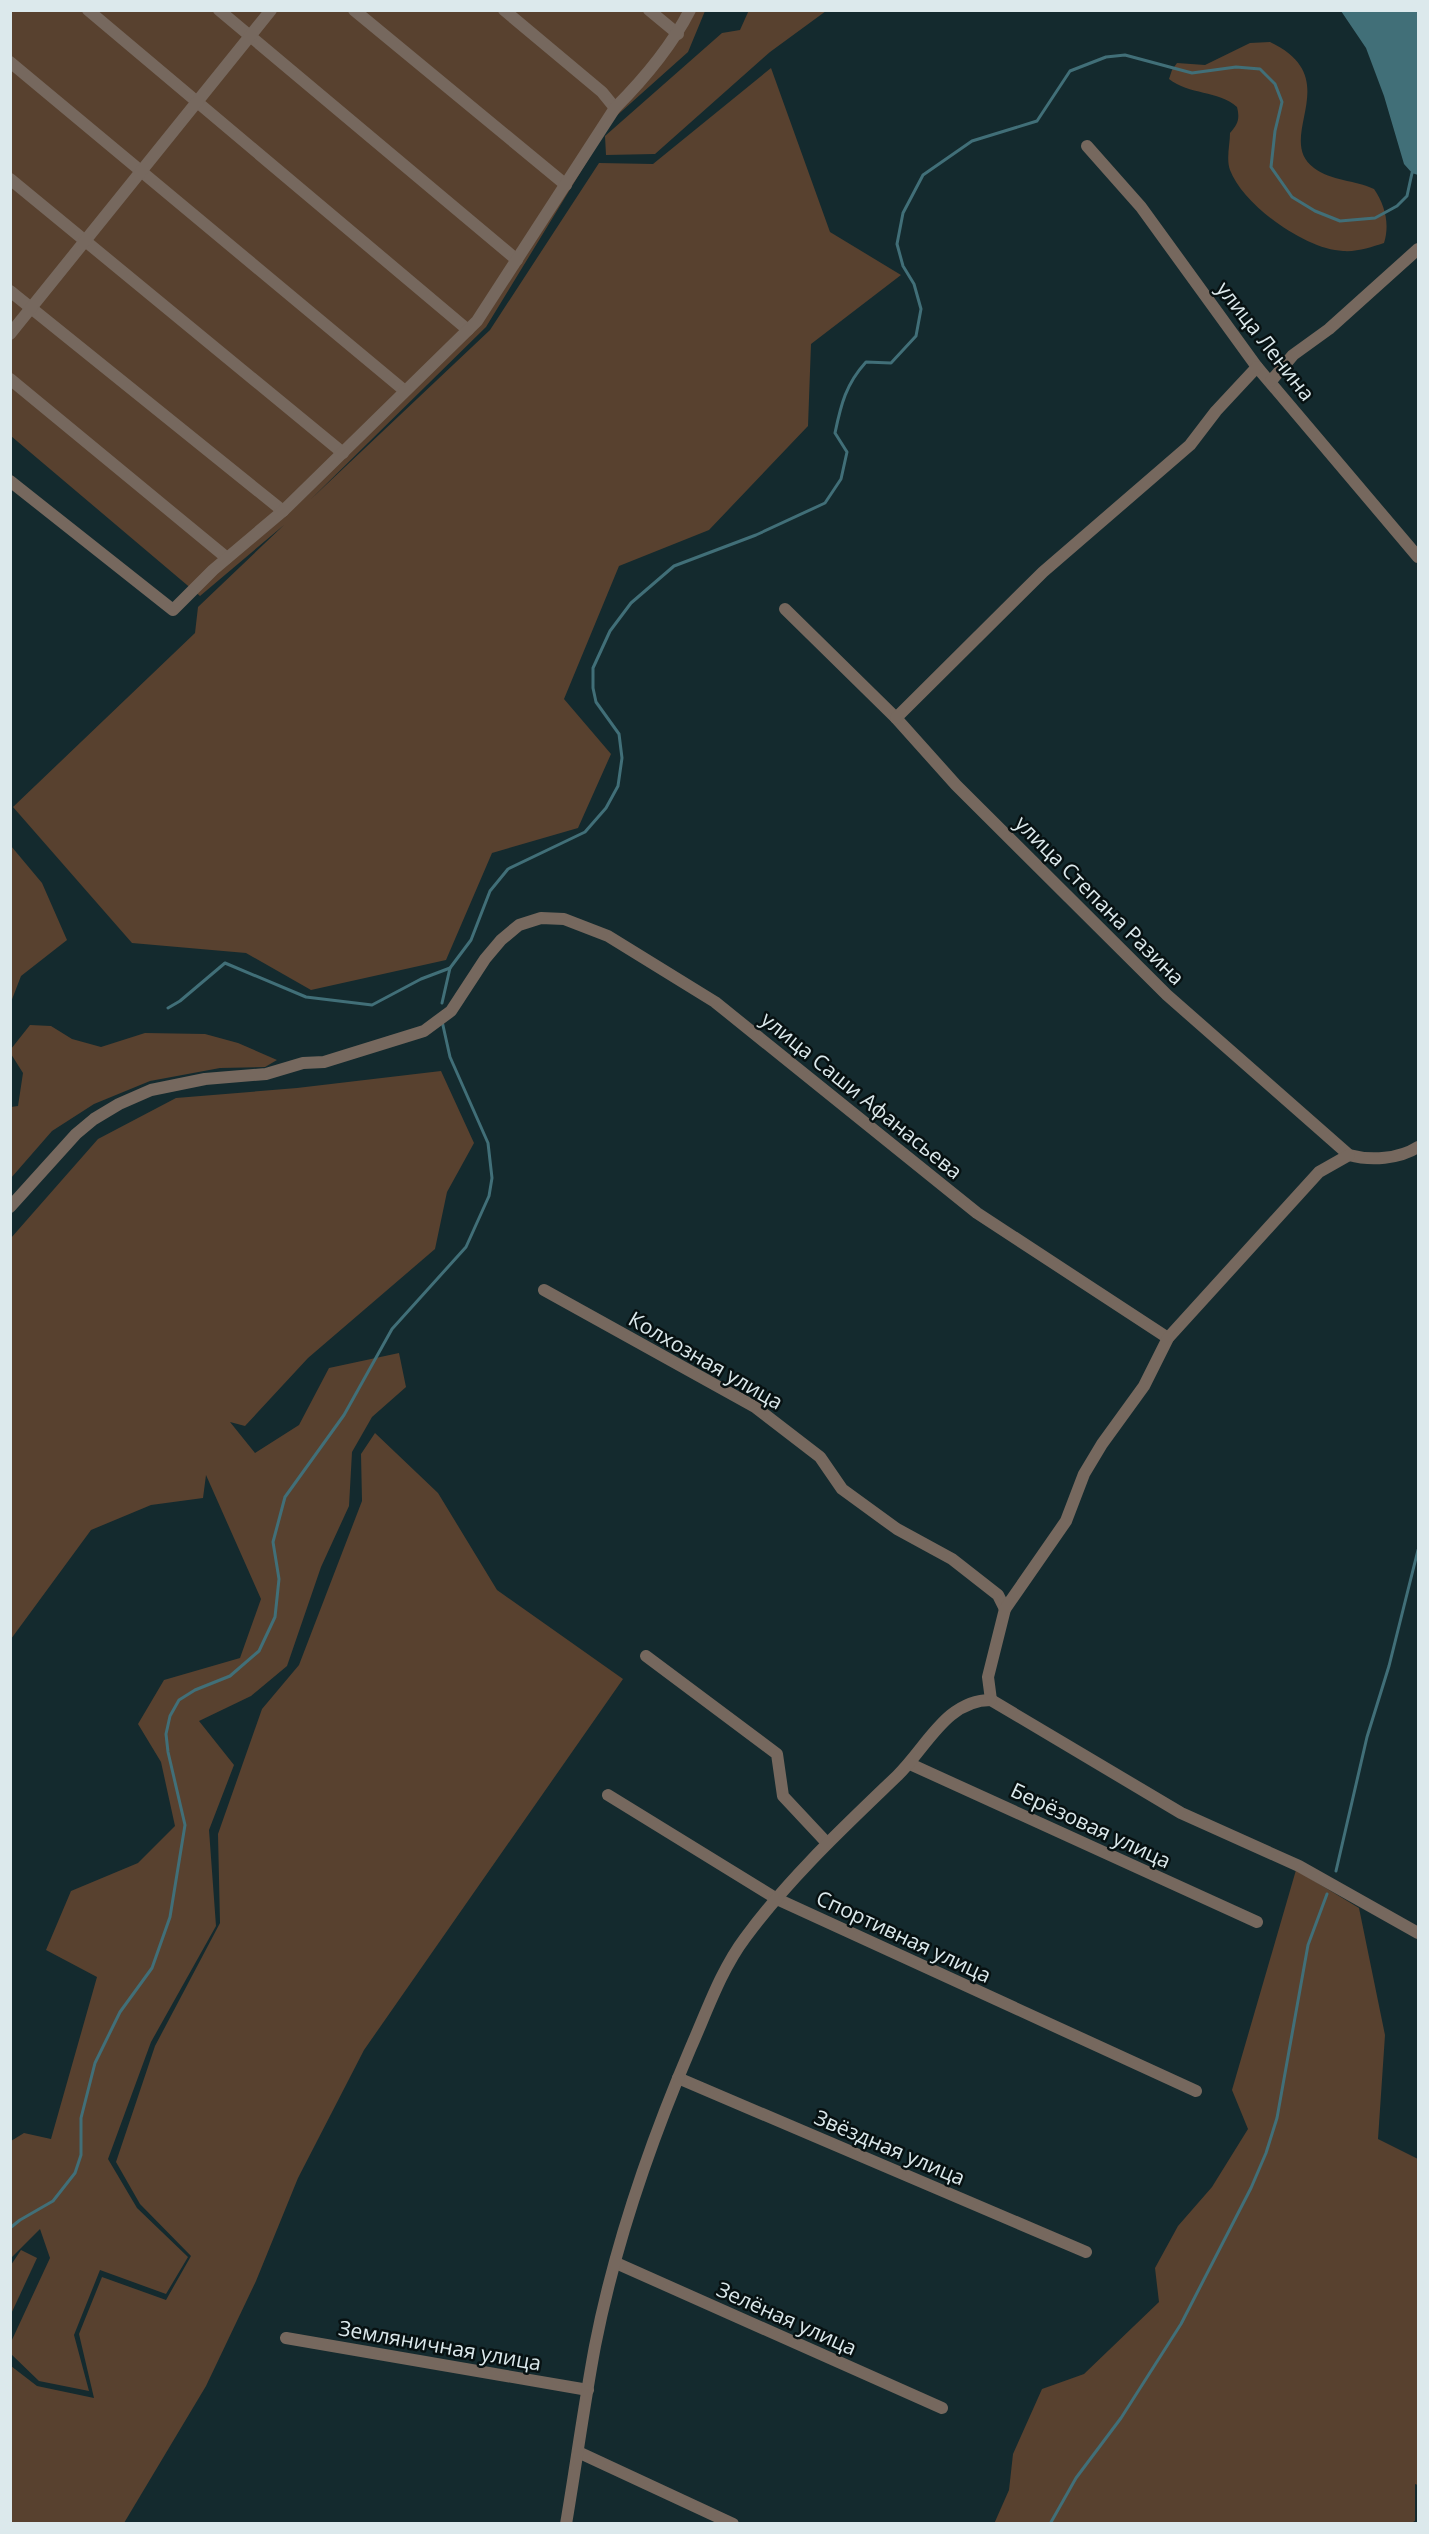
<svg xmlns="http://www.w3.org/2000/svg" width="1429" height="2534" viewBox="0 0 1429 2534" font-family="'Open Sans',sans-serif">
  <rect width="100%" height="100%" fill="#142a2e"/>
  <g fill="#58412f">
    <path d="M749 10 826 11 770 52 655 154 606 155 605 136 722 33 740 30Z"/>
    <path d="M10 11H705L688 52 613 119 486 327 310 500 490 330 599 163 653 164 771 68 830 232 901 275 811 344 808 426 709 530 619 566 564 699 611 754 578 828 492 853 446 960 311 990 246 953 132 943 13 807 195 633 198 607 284 525 200 596 11 436Z"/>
    <path d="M1270 42C1348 79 1273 137 1314 168 1331 181 1355 180 1374 189 1385 205 1390 224 1384 243 1371 247 1358 252 1343 251 1306 250 1243 205 1230 170 1226 159 1230 144 1230 133 1238 124 1240 119 1237 107 1218 90 1189 95 1169 79L1172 70 1177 63 1205 65 1250 43Z"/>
    <path d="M11 846 42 883 67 940 21 976 11 1002Z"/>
    <path d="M30 1025 51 1026 72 1039 101 1047 145 1033 205 1034 238 1043 277 1060 265 1067 220 1068 150 1081 94 1104 52 1131 11 1178V1107L18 1106 23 1073 11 1054V1049Z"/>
    <path d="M441 1071 474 1143 447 1192 435 1249 308 1358 245 1426 230 1422 255 1453 299 1425 329 1368 399 1353 406 1387 372 1417 352 1452 349 1506 321 1567 287 1666 251 1696 199 1721 234 1765 209 1830 216 1926 151 2042 108 2159 137 2208 188 2257 166 2294 100 2270 74 2335 89 2391 39 2381 11 2354V2342L50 2258 40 2229 11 2258V2141L24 2133 51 2139 97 1977 46 1950 71 1891 138 1863 175 1826 161 1762 138 1724 164 1680 240 1658 261 1599 206 1475 203 1498 151 1505 91 1530 11 1639V1238L98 1139 176 1098 297 1088Z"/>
    <path d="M375 1433 438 1493 497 1590 623 1679 364 2050 298 2178 256 2281 206 2386 124 2523H11V2366L37 2386 94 2398 79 2334 102 2277 166 2300 191 2256 140 2204 116 2162 155 2046 220 1923 218 1834 262 1709 299 1665 362 1501 361 1454Z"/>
    <path d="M1296 1870 1359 1908 1385 2035 1378 2139 1418 2159V2485L1415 2484V2521L1409 2524H994L1009 2490 1013 2454 1042 2389 1084 2374 1159 2302 1155 2268 1178 2226 1212 2187 1248 2129 1232 2090Z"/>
    <path d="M21 2250 37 2258 11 2314V2265Z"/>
  </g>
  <path fill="#416f78" d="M1341 11H1418V175L1412 173 1404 164 1384 96 1366 48Z"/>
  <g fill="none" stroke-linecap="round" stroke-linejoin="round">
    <g stroke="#416f78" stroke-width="3">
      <path d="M442 1003 450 968"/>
      <path d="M168 1008 180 1001 225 963 306 997 372 1005 421 979 450 968 471 940 490 891 508 869 585 832 606 808 618 786 622 758 619 734 596 702 593 688V668L610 631 631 603 674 566 756 535 825 503 841 479 847 452 835 433C841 404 846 384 866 362L891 363 916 336 921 309 914 284 903 266 897 244 903 213 923 175 972 141 1037 121 1070 71 1106 57 1125 55 1192 73 1236 67 1260 69 1275 84 1282 102 1275 131 1271 167 1292 197 1315 211 1340 221 1375 218 1397 206 1407 196 1412 173 1418 165"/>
      <path d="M1336 1871 1367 1737 1389 1666 1418 1550"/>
      <path d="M10 2228 20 2220 53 2201 75 2173 81 2155V2118L95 2063 120 2012 152 1968 170 1917 185 1825 168 1752 166 1734 170 1716 179 1700 195 1690 230 1676 259 1651 275 1617 279 1579 273 1542 285 1497 344 1415 392 1329 466 1247 489 1196 492 1178 488 1143 450 1057 442 1021"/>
      <path d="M1050 2524 1076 2478 1121 2418 1181 2324 1251 2188 1266 2153 1277 2118 1308 1945 1327 1894"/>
    </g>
    <g stroke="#76685e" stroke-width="12">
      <path d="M88 10 468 330"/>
      <path d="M219 10 517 260"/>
      <path d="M354 10 566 185"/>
      <path d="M504 10 602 92 615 108"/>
      <path d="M649 10 678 34"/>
      <path d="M10 62 405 391"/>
      <path d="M1087 146 1141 207 1257 367 1418 557"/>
      <path d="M10 179 343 453"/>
      <path d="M10 291 283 511"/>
      <path d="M10 334 271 10"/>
      <path d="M10 379 227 558"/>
      <path d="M1271 381 1293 355 1329 329 1418 249"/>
      <path d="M10 481 173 610 213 570 283 511 477 321 615 108C644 79 671 47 690 10"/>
      <path d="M785 609 896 718 956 785 1167 995 1349 1155C1371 1161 1399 1159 1418 1147"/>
      <path d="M896 718 1043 572 1190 445 1216 411 1257 367"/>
      <path d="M10 1207 76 1134 94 1119 119 1104 151 1090 205 1079 266 1074 303 1063 324 1062 424 1031 451 1011 485 959 501 940 519 925 541 918 564 919 608 936 715 1002 977 1213 1168 1338"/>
      <path d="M544 1290 755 1407 820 1457 842 1489 897 1529 952 1559 998 1595 1005 1609"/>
      <path d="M646 1656 777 1754 783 1796 827 1843"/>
      <path d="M991 1700 1181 1813 1299 1866 1418 1933"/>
      <path d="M910 1764 1257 1922"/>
      <path d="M608 1795 777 1899 1196 2091"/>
      <path d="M678 2078 1086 2252"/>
      <path d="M616 2263 942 2408"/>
      <path d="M286 2338 588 2390"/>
      <path d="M578 2452 733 2524"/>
      <path d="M566 2524C576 2465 584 2405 595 2346 615 2244 650 2143 691 2047 707 2011 721 1970 745 1938 789 1878 844 1827 897 1776 927 1747 946 1700 991 1700L988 1677 1005 1609 1066 1521 1084 1474 1102 1444 1144 1386 1168 1338 1319 1172 1349 1155"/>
    </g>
  </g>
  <g text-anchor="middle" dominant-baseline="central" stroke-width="5" stroke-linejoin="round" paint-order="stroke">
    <g font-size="21" fill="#dce9ec" stroke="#071112">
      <text transform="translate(1266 341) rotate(52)">улица Ленина</text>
      <text transform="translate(1100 900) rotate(45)">улица Степана Разина</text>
      <text transform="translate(862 1095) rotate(39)">улица Саши Афанасьева</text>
      <text transform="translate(706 1360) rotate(30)">Колхозная улица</text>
      <text transform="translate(1091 1825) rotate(25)">Берёзовая улица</text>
      <text transform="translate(904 1936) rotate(25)">Спортивная улица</text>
      <text transform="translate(890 2147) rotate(23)">Звёздная улица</text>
      <text transform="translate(787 2318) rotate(24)">Зелёная улица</text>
      <text transform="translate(440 2345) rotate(10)">Земляничная улица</text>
    </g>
  </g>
  <rect width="1429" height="2534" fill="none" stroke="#dce9ec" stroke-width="24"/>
</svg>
